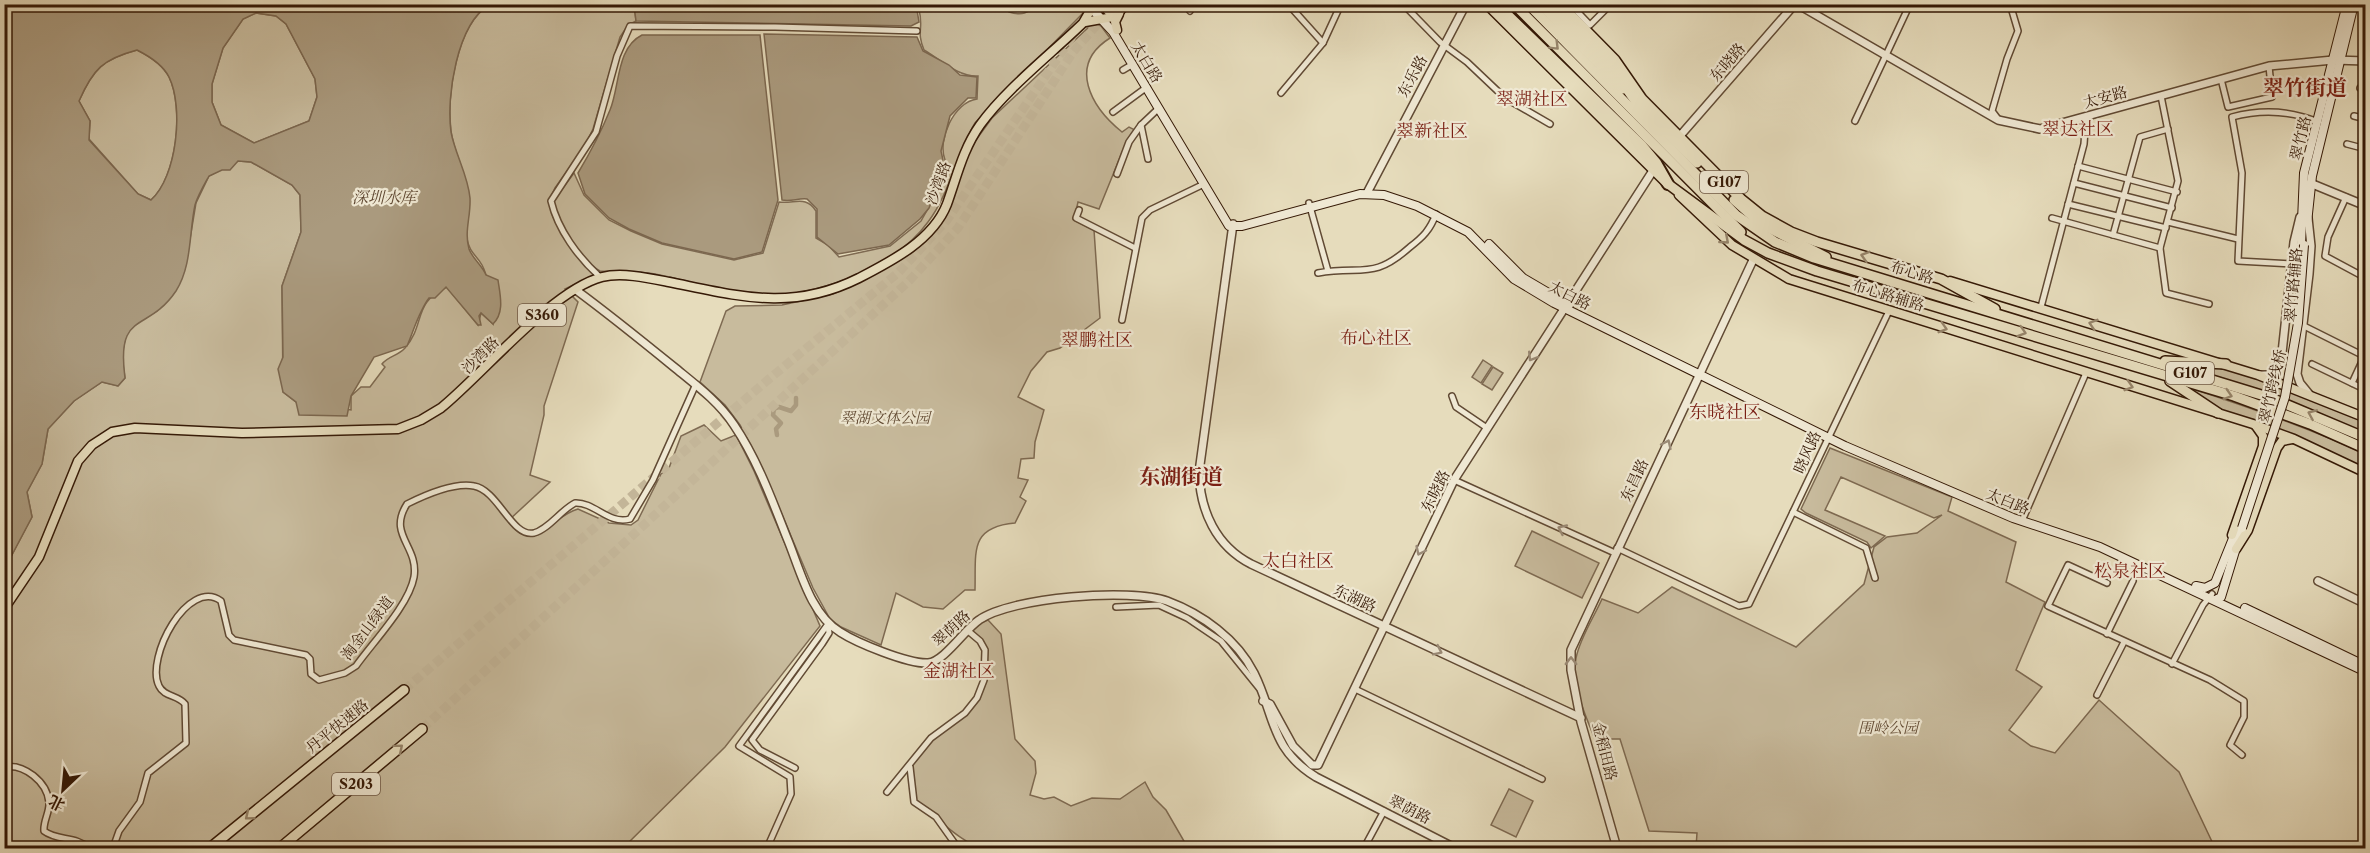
<svg xmlns="http://www.w3.org/2000/svg" width="2370" height="853" viewBox="0 0 2370 853" font-family="'Libre Caslon Text','Noto Serif SC',serif">
  <rect width="100%" height="100%" fill="#e6dcbc"/>
  <filter id="stains"><feTurbulence type="fractalNoise" baseFrequency=".00333" numOctaves="4"/><feColorMatrix values="0 0 0 0 .2 0 0 0 0 .09 0 0 0 0 .02 0 0 0 .5 -.17"/></filter>
  <radialGradient id="worn" r=".72"><stop offset=".6" stop-color="#630" stop-opacity="0"/><stop offset="1" stop-color="#630" stop-opacity=".3"/></radialGradient>
  <g fill="#c8bb9d" stroke="#7e6a52" stroke-width="1.5">
    <path d="M489 5H634L636 21 628 25 620 37 593 129 583 149 555 188 549 201 553 217 575 253 594 275 565 289 578 302 544 406V415L530 475 550 482 508 521C532 557 551 516 578 509L609 523 631 525 638 520 661 474 669 468 681 436 704 425 721 441 736 435 754 471 820 626 725 747 623 848H5V568L32 517 27 492 42 464 48 429 74 401 102 382 118 386 125 378 122 355 126 334 141 320 157 311 185 269 196 203 209 176 238 161 251 162 292 185 300 195 301 232 282 286 283 392 296 402 351 410V396L361 387H370L385 367 382 364C388 356 398 356 405 348 426 324 412 303 447 287L478 325 481 313 493 324C490 306 491 282 482 265 476 254 470 254 467 239 465 225 471 211 469 198 467 174 454 154 451 131 447 95 456 25 489 5Z"/>
    <path d="M910 5H1011L1009 12C1022 16 1028 13 1037 5H1082L1087 9 975 123C956 155 950 193 928 222 894 269 814 298 757 295 723 293 688 280 655 274 637 271 618 272 600 271 582 262 556 220 554 200L574 173 584 195 609 220 631 231 662 244 734 260 763 253 779 202C795 204 806 195 816 211V238L828 245 839 257 890 246 921 221 936 194 935 183 945 160C937 140 954 102 977 99L978 76C958 77 941 60 924 50 916 31 924 28 919 10Z"/>
    <path d="M256 13 276 16 286 24 315 79 317 97 309 121 254 143 221 125 212 102V84L223 48 243 19Z"/>
    <path d="M1091 25 1101 26 1110 38C1067 65 1091 107 1122 132L1129 127 1135 130 1123 150 1099 209 1078 202 1074 220 1094 230 1100 318 1060 348 1047 352 1031 371 1018 397 1044 410 1035 442 1034 458 1021 459 1018 478 1028 480 1020 497 1026 501 1015 523C969 527 976 552 975 590H965L943 609 923 607 896 593 881 645 841 627 830 619 813 588 760 463 740 425 725 405 700 382 726 311 735 306 782 305 833 294 866 279 921 246 936 229 973 144 992 118Z"/>
    <path d="M137 50C149 56 163 65 169 77 184 108 177 177 151 200L138 194 89 139 90 121 79 101C93 69 103 59 137 50Z"/>
    <path d="M1483 360 1492 366 1481 383 1472 377Z"/>
    <path d="M2175 364 2227 366 2365 421V434Z"/>
    <path d="M1493 367 1503 373 1492 390 1482 384Z"/>
    <path d="M2187 387C2249 407 2307 427 2365 454V469L2224 412Z"/>
    <path d="M1830 448 1952 497 1948 511 2016 542 2006 582 2045 602 2016 670 2042 687 2009 730 2031 746 2055 753 2099 700 2179 772 2215 848H1696L1697 833 1649 831 1620 739H1595C1585 715 1571 684 1576 658 1580 638 1594 617 1602 599L1638 613 1672 587 1796 647 1864 584 1874 547 1887 537 1917 533 1942 515 1934 518 1841 477 1825 510 1885 536 1871 548 1867 542 1806 513 1801 509Z"/>
    <path d="M1532 531 1599 563 1582 598 1515 566Z"/>
    <path d="M988 620 1001 634 1015 739 1035 761 1036 773 1030 795 1044 799 1054 797 1071 806 1092 798 1120 799 1145 782 1153 797 1166 810 1188 848H981C957 840 939 817 916 805L910 767 931 738 960 716 982 688 985 650 971 631 980 623Z"/>
    <path d="M1509 789 1533 801 1516 837 1491 825Z"/>
  </g>
  <g fill="#aa9a7e" stroke="#7b664e" stroke-width="1.5" fill-rule="evenodd">
    <path d="M5 4 489 5C457 24 446 97 451 132 455 154 468 175 470 198 471 216 464 231 469 249 472 258 482 265 486 275L498 280C500 295 505 312 493 324L481 313 479 316 481 325H478L446 287 435 298H429C419 311 414 330 407 346L374 357 351 396 347 416 299 415 296 402 283 392 278 369 283 357 282 286 301 232 300 195 292 185 251 162 238 161 230 170H222L209 176C204 185 198 195 195 205 189 233 192 266 176 291 147 334 116 309 125 378L118 386 102 382 74 401 48 429 42 464 27 492 32 517 5 568ZM256 13 276 16 286 24 315 79 317 97 309 121 254 143 221 125 212 102V84L223 48 243 19ZM137 50C149 56 163 65 169 77 184 107 177 177 151 200L138 194 89 140 90 121 79 101C93 69 103 59 137 50Z"/>
    <path d="M634 5H907L917 10 919 22 911 26 636 21Z"/>
    <path d="M764 34 917 37 923 51 949 65 960 75 977 77 976 98H968L950 116 941 151 943 160 932 185 934 195 929 208 920 219 889 245 838 254 817 237V209L807 199C798 198 791 202 782 200Z"/>
    <path d="M642 35H760L778 200 762 252 734 259 662 243 629 229 609 218 585 194 578 173C590 153 601 132 610 110 620 86 616 48 642 35Z"/>
  </g>
  <g fill="none" stroke-linecap="round" stroke-linejoin="round">
    <path stroke="#aa9a7e" stroke-width="4.5" d="M777 435 776 429 781 423 773 415 774 409 779 407 791 411 796 405V398"/>
    <g stroke="#c3b598" stroke-width="9" stroke-dasharray="9 4.5" stroke-linecap="butt">
      <path d="M404 690 769 379 899 272 947 220 1072 37"/>
      <path d="M422 729 909 281 958 228 1073 52 1115 4"/>
    </g>
    <defs>
      <g id="minor">
        <path d="M1184 4 1190 11"/>
        <path d="M1288 4 1323 43"/>
        <path d="M1403 4 1440 42 1467 62 1505 98 1550 124"/>
        <path d="M1570 4 1590 25 1611 4"/>
        <path d="M2011 9 2025 4"/>
        <path d="M1123 70 1133 64"/>
        <path d="M2221 79 2228 107 2272 97 2269 66"/>
        <path d="M2360 88 2366 89"/>
        <path d="M1281 93 1323 43 1341 4"/>
        <path d="M2161 96 2178 181 2160 248 2166 293 2209 304"/>
        <path d="M1113 112 1147 87"/>
        <path d="M2354 116 2366 119"/>
        <path d="M1998 119 1992 111 2007 59 2018 31 2010 4"/>
        <path d="M1855 121 1910 4"/>
        <path d="M2347 144 2366 149"/>
        <path d="M1148 159 1141 125 1159 108"/>
        <path d="M2078 166 2177 192"/>
        <path d="M1117 174 1129 142 1141 125"/>
        <path d="M2074 183 2172 208"/>
        <path d="M2346 197 2328 237 2325 256 2366 278"/>
        <path d="M1309 203 1328 271"/>
        <path d="M2068 204 2166 228"/>
        <path d="M1079 210 1076 218 1135 248"/>
        <path d="M2052 218 2160 248"/>
        <path d="M2168 222 2238 239"/>
        <path d="M2113 235 2140 137 2168 129"/>
        <path d="M2291 264 2238 261 2242 173 2232 117C2262 109 2289 110 2318 122"/>
        <path d="M1318 273C1362 265 1372 281 1410 247 1423 237 1430 230 1436 214"/>
        <path d="M600 277C578 257 558 230 551 201L596 132 617 56 630 26 775 27 917 31"/>
        <path d="M2041 307 2084 144 2086 116"/>
        <path d="M1122 320 1142 218 1150 210 1204 184"/>
        <path d="M2304 326 2364 356"/>
        <path d="M2312 364 2366 390"/>
        <path d="M2352 383 2365 355"/>
        <path d="M1452 396 1456 407 1487 428"/>
        <path d="M1454 480 1615 553"/>
        <path d="M1793 512 1866 548 1875 578"/>
        <path d="M2022 521 2086 373"/>
        <path d="M1617 548 1739 606 1749 604 1889 311"/>
        <path d="M2107 583 2068 565 2048 606 2210 680 2244 701V717L2230 745 2242 755"/>
        <path d="M1116 607 1159 605 1187 618 1221 641 1259 688"/>
        <path d="M2107 634 2133 581"/>
        <path d="M2172 664 2203 605 2212 594"/>
        <path d="M1355 689 1542 779"/>
        <path d="M2097 695 2124 642"/>
        <path d="M4 767C24 763 47 782 49 802 50 812 43 821 44 831 57 841 76 836 89 848"/>
        <path d="M910 767 914 802 936 817 958 848"/>
        <path d="M795 768 760 750 752 740 822 644 829 633 828 626"/>
        <path d="M887 792 931 738 965 713 977 698 984 680 985 650 980 641 967 630"/>
        <path d="M113 848 119 831 140 802 148 773 186 743 185 704C178 695 164 697 159 686 145 658 188 577 221 601L229 635 234 640 306 655 310 659 311 674 319 680 345 673 356 666C373 642 409 605 414 577 419 546 387 535 407 504 425 495 454 482 474 486 498 490 512 538 534 533 549 529 561 510 575 503 595 502 608 525 630 519L653 480 696 384"/>
        <path d="M767 848 791 794 790 777 739 746 828 624"/>
        <path d="M1364 848 1384 811"/>
      </g>
      <g id="tertiary">
        <path d="M1797 4 1998 120 2040 129 2269 66 2333 60 2366 61"/>
        <path d="M1679 137 1795 4"/>
        <path d="M2310 183 2366 206"/>
        <path d="M1367 193 1466 4"/>
        <path d="M2308 218 2311 246 2309 274 2297 374 2300 383 2309 394"/>
        <path d="M1233 224 1199 472C1200 511 1216 546 1251 564L1581 718"/>
        <path d="M576 290C610 315 642 341 674 367 696 385 719 402 734 425 757 459 772 500 787 538 800 569 810 614 840 632 857 643 908 664 928 663 944 662 965 629 979 620 1011 597 1131 588 1167 601 1202 614 1237 639 1254 673 1275 715 1270 749 1316 777L1455 848"/>
        <path d="M2259 375H2271L2275 371 2282 353 2294 242 2300 217"/>
        <path d="M2318 581 2366 604"/>
        <path d="M1263 701 1270 704 1293 746 1312 765H1318L1454 480 1654 169"/>
        <path d="M1617 848 1581 722 1571 670V650L1753 260"/>
      </g>
      <g id="secondary">
        <path d="M1093 10 1113 32 1229 226H1242L1360 194 1384 195 1417 206 1468 232 1514 279 1554 303 1845 446 2013 518 2100 547 2366 672"/>
        <path d="M2307 223 2312 176 2354 4"/>
        <path d="M1489 244 1523 278 1569 305"/>
        <path d="M2301 245 2304 173 2347 4"/>
        <path d="M2196 586 2205 588 2215 583 2236 531"/>
        <path d="M2215 600 2221 597 2242 528"/>
        <path d="M2245 608 2366 666"/>
      </g>
      <g id="primary">
        <path d="M1102 4 1108 11H1120"/>
        <path d="M1085 22 1113 17 1127 4"/>
        <path d="M1117 30 1115 22 1119 14"/>
        <path d="M1679 195 1732 245 1789 279 2253 424 2294 439 2366 473"/>
        <path d="M1950 281 2258 375 2366 418"/>
        <path d="M2232 535 2263 446V436L2256 426"/>
        <path d="M2236 549 2248 530 2277 448 2282 441 2292 439"/>
        <path d="M4 609 39 557 78 461 92 445 112 432 135 428 242 433 398 429 421 420 441 408C483 374 552 290 602 277 622 272 649 278 669 282 739 296 791 312 859 278 892 261 933 240 947 204 957 176 963 149 980 125 1006 89 1051 54 1083 23L1094 4"/>
      </g>
      <g id="trunk">
        <path d="M1487 4 1668 184 1744 240 1768 253 1817 271 2234 396 2310 424 2366 449"/>
        <path d="M1514 4 1741 232"/>
        <path d="M1528 4 1736 215 1775 242 1814 258 2271 398 2366 438"/>
        <path d="M1540 4 1623 89"/>
        <path d="M1560 4 1615 60 1642 99 1741 199 1762 216 1791 232 1817 242 1941 279 1995 309"/>
        <path d="M1636 103 1697 163"/>
        <path d="M1734 200 1761 224 1826 257"/>
        <path d="M2165 361 2226 364"/>
        <path d="M2170 381 2218 413"/>
        <path d="M210 848 404 690"/>
        <path d="M280 848 422 729"/>
      </g>
      <g id="motorway">
        <path d="M1496 4 1641 145 1656 163 1668 184"/>
        <path d="M1550 4 1614 70 1640 107"/>
      </g>
    </defs>
    <use href="#minor" stroke="#614a34" stroke-width="8"/>
    <use href="#tertiary" stroke="#614a34" stroke-width="10"/>
    <use href="#secondary" stroke="#351906" stroke-width="10"/>
    <use href="#primary" stroke="#351906" stroke-width="11"/>
    <use href="#trunk" stroke="#351906" stroke-width="12"/>
    <use href="#motorway" stroke="#351906" stroke-width="14"/>
    <use href="#minor" stroke="#efe8d3" stroke-width="5"/>
    <use href="#tertiary" stroke="#efe8d3" stroke-width="7"/>
    <use href="#secondary" stroke="#efe8d3" stroke-width="8"/>
    <use href="#primary" stroke="#e6dcbc" stroke-width="8"/>
    <use href="#trunk" stroke="#e6dcbc" stroke-width="9"/>
    <use href="#motorway" stroke="#e6dcbc" stroke-width="10"/>
    <defs>
      <path id="secondary-bridge" d="M2242 528 2285 397 2298 323 2304 245"/>
    </defs>
    <use href="#secondary-bridge" stroke="#351906" stroke-width="10" stroke-linecap="butt"/>
    <use href="#secondary-bridge" stroke="#efe8d3" stroke-width="8"/>
  </g>
  <defs><path id="oneway-chevron" d="M-2-3.5L2.5 0L-2 3.5" fill="none" stroke-width="1.6" stroke-linecap="round" stroke-linejoin="round" transform="scale(1.5)"/></defs>
  <g stroke="#96846a">
    <use href="#oneway-chevron" transform="translate(1555 46) rotate(45)"/>
    <use href="#oneway-chevron" transform="translate(1725 240) rotate(41)"/>
    <use href="#oneway-chevron" transform="translate(1865 256) rotate(-164)"/>
    <use href="#oneway-chevron" transform="translate(2093 324) rotate(-163)"/>
    <use href="#oneway-chevron" transform="translate(1943 328) rotate(17)"/>
    <use href="#oneway-chevron" transform="translate(2022 332) rotate(17)"/>
    <use href="#oneway-chevron" transform="translate(2129 386) rotate(17)"/>
    <use href="#oneway-chevron" transform="translate(2228 395) rotate(17)"/>
    <use href="#oneway-chevron" transform="translate(2312 414) rotate(-157)"/>
    <use href="#oneway-chevron" transform="translate(399 748) rotate(-40)"/>
    <use href="#oneway-chevron" transform="translate(249 816) rotate(141)"/>
  </g>
  <g stroke="#9b8b77">
    <use href="#oneway-chevron" transform="translate(1532 357) rotate(122)"/>
    <use href="#oneway-chevron" transform="translate(1667 444) rotate(-65)"/>
    <use href="#oneway-chevron" transform="translate(1562 529) rotate(-155)"/>
    <use href="#oneway-chevron" transform="translate(1420 551) rotate(115)"/>
    <use href="#oneway-chevron" transform="translate(1438 651) rotate(26)"/>
    <use href="#oneway-chevron" transform="translate(1571 661) rotate(-90)"/>
  </g>
  <g text-anchor="middle" dominant-baseline="central" stroke-width="4.5" stroke-linejoin="round" paint-order="stroke">
    <g fill="#efe8d3" stroke="#6d5744" stroke-width="1.5">
      <rect x="1700" y="171" width="48" height="22" rx="4.5"/>
      <rect x="518" y="304" width="48" height="22" rx="4.5"/>
      <rect x="2166" y="362" width="48" height="22" rx="4.5"/>
      <rect x="332" y="773" width="48" height="22" rx="4.5"/>
    </g>
    <g font-size="14" font-weight="bold" fill="#351906">
      <text x="1724" y="182">G107</text>
      <text x="542" y="315">S360</text>
      <text x="2190" y="373">G107</text>
      <text x="356" y="784">S203</text>
    </g>
    <g font-size="15" fill="#351906" stroke="#efe8d3">
      <text transform="translate(1147 62) rotate(59)">太白路</text>
      <text transform="translate(1727 62) rotate(-49)">东晓路</text>
      <text transform="translate(1412 76) rotate(-62)">东乐路</text>
      <text transform="translate(2105 97) rotate(-15)">太安路</text>
      <text transform="translate(2300 138) rotate(-76)">翠竹路</text>
      <text transform="translate(938 183) rotate(-70)">沙湾路</text>
      <text transform="translate(1912 272) rotate(17)">布心路</text>
      <text transform="translate(2293 285) rotate(-85)">翠竹路辅路</text>
      <text transform="translate(1570 295) rotate(27)">太白路</text>
      <text transform="translate(1888 295) rotate(17)">布心路辅路</text>
      <text transform="translate(480 355) rotate(-45)">沙湾路</text>
      <text transform="translate(2272 386) rotate(-77)">翠竹跨线桥</text>
      <text transform="translate(1807 452) rotate(-66)">晓风路</text>
      <text transform="translate(1634 480) rotate(-65)">东昌路</text>
      <text transform="translate(1435 491) rotate(-63)">东晓路</text>
      <text transform="translate(2008 501) rotate(22)">太白路</text>
      <text transform="translate(1355 598) rotate(25)">东湖路</text>
      <text transform="translate(367 628) rotate(-53)">淘金山绿道</text>
      <text transform="translate(951 628) rotate(-43)">翠荫路</text>
      <text transform="translate(337 726) rotate(-39)">丹平快速路</text>
      <text transform="translate(1605 751) rotate(76)">金稻田路</text>
      <text transform="translate(1410 809) rotate(27)">翠荫路</text>
    </g>
    <g font-size="15" font-style="italic" fill="#614a33" stroke="#efe8d3">
      <text x="885" y="417">翠湖文体公园</text>
      <text x="1888" y="727">围岭公园</text>
    </g>
    <g font-size="16" font-style="italic" fill="#5e4630" stroke="#efe8d3">
      <text x="384" y="197">深圳水库</text>
    </g>
    <g font-size="18" fill="#7a1f14" stroke="#efe8d3">
      <text x="1532" y="99">翠湖社区</text>
      <text x="2078" y="129">翠达社区</text>
      <text x="1432" y="131">翠新社区</text>
      <text x="1376" y="338">布心社区</text>
      <text x="1097" y="340">翠鹏社区</text>
      <text x="1725" y="412">东晓社区</text>
      <text x="1298" y="561">太白社区</text>
      <text x="2130" y="571">松泉社区</text>
      <text x="959" y="671">金湖社区</text>
    </g>
    <g font-size="21" font-weight="bold" fill="#7a1f14" stroke="#efe8d3">
      <text x="2305" y="87">翠竹街道</text>
      <text x="1181" y="476">东湖街道</text>
    </g>
  </g>
  <rect width="2370" height="853" fill="none" stroke="#e6dcbc" stroke-width="24"/>
  <rect x="6" y="6" width="2358" height="841" fill="none" stroke="#351906" stroke-width="3"/>
  <rect x="12" y="12" width="2346" height="829" fill="none" stroke="#351906" stroke-width="1.5"/>
  <g transform="translate(63 790) rotate(206)" stroke="#efe8d3" stroke-width="4.5" paint-order="stroke">
  <path d="M0-4.5L10 22L0 15L-10 22Z" fill="#351906"/>
  <text y="-9" font-size="16" font-weight="bold" text-anchor="middle" fill="#351906">北</text>
  </g>
  <rect width="100%" height="100%" filter="url(#stains)"/>
  <rect width="100%" height="100%" fill="url(#worn)"/>
</svg>
